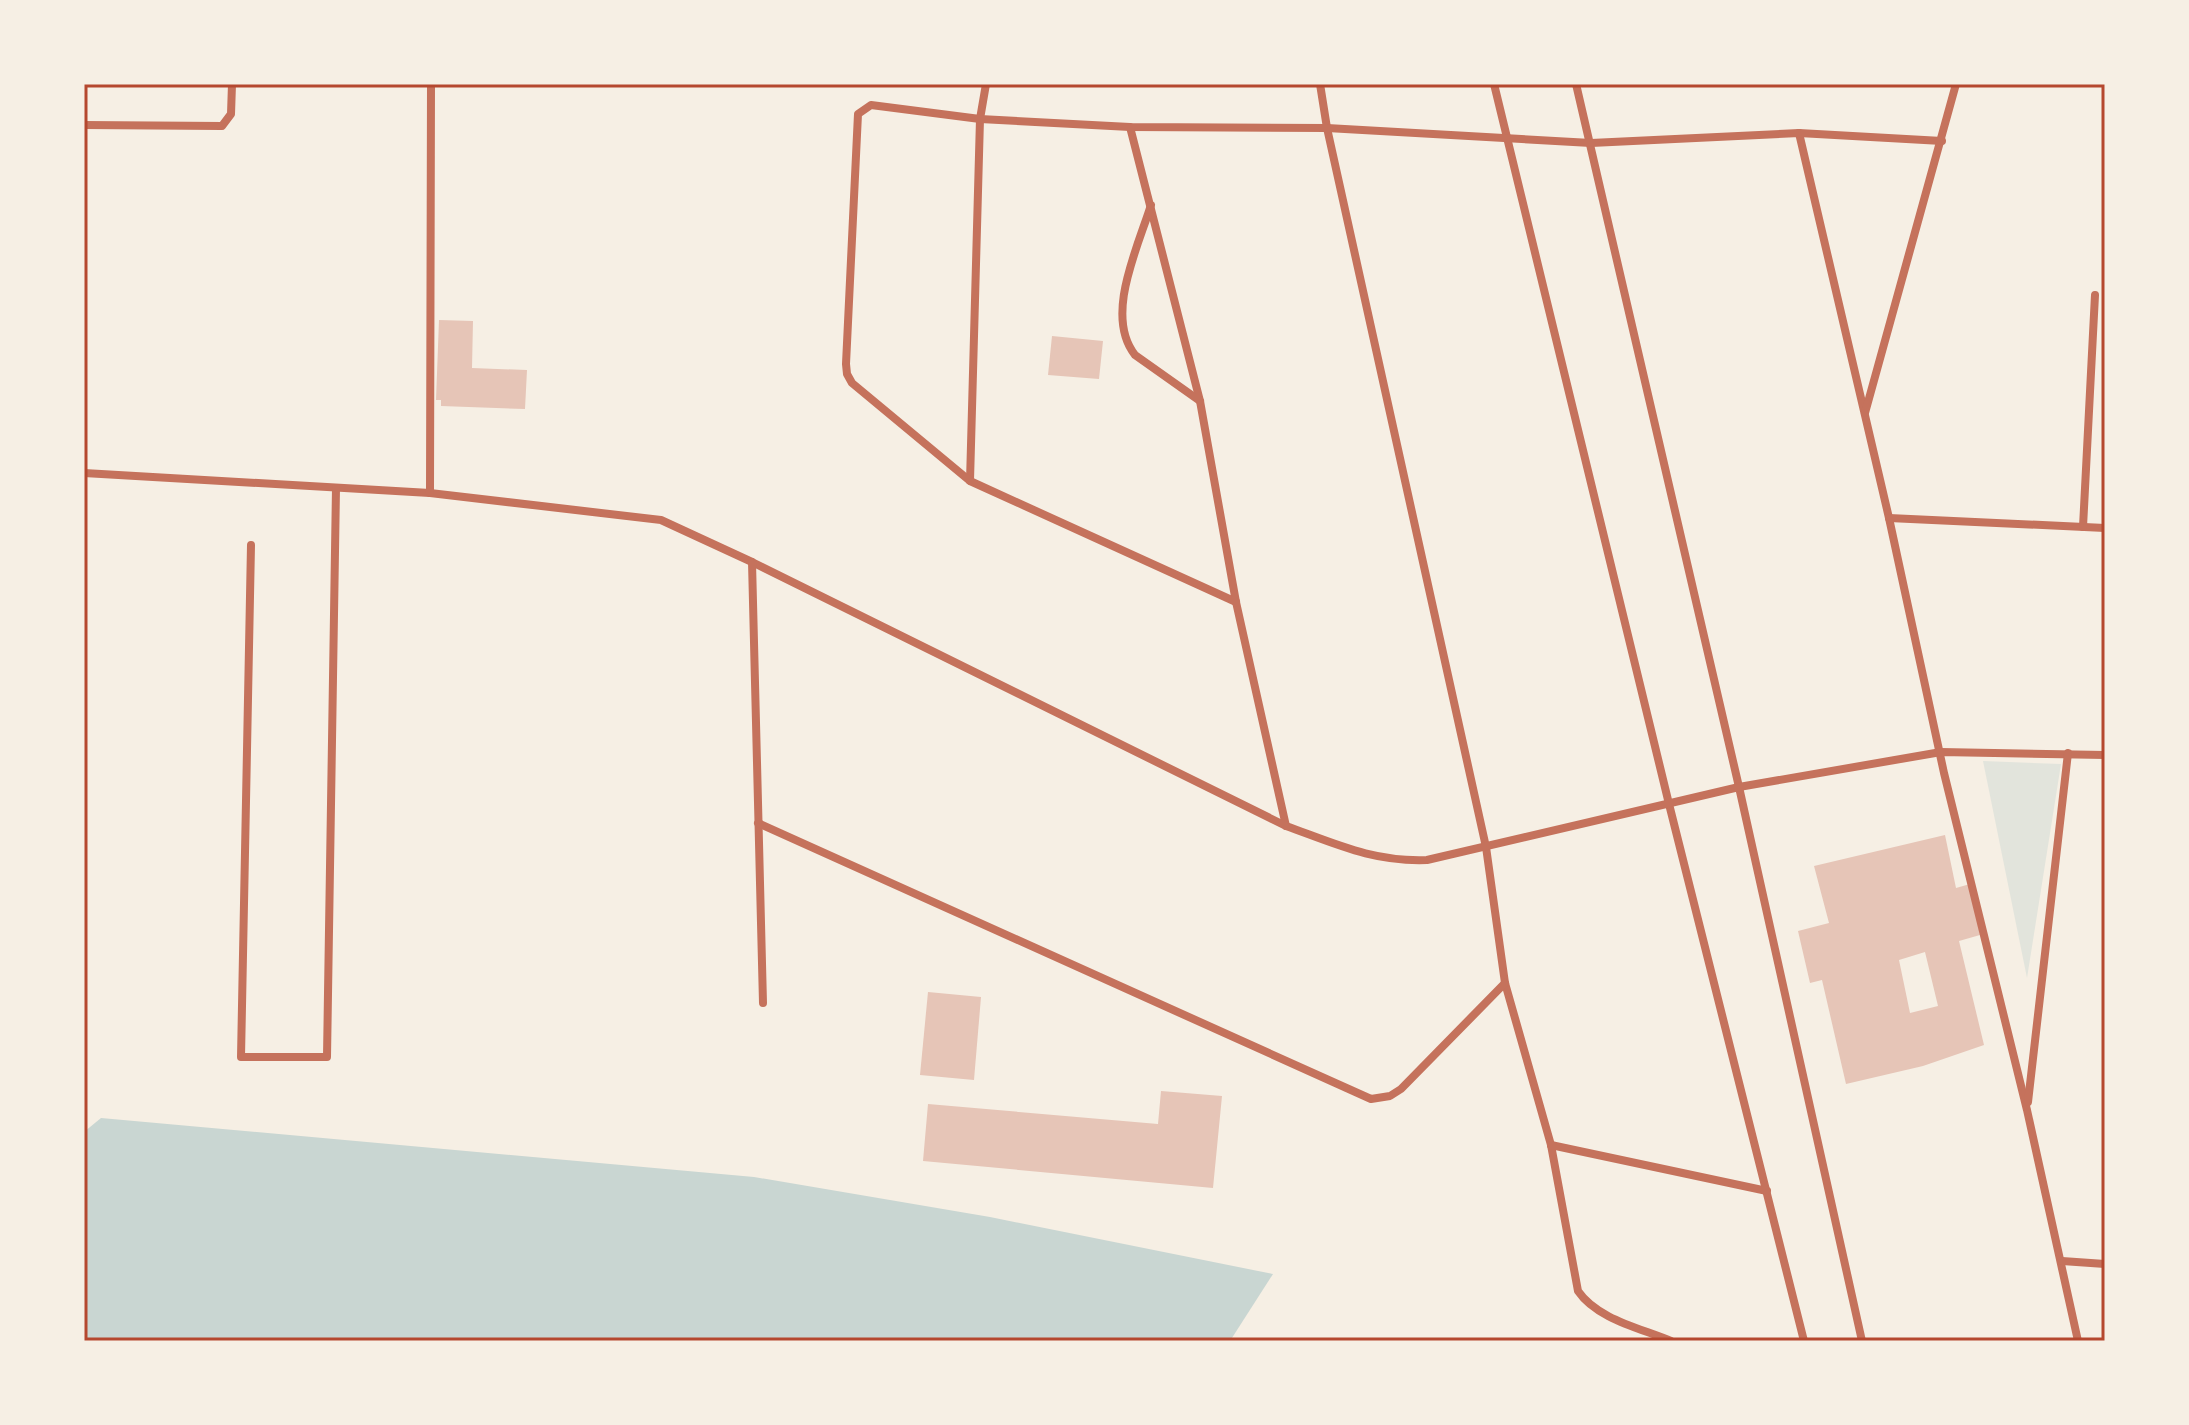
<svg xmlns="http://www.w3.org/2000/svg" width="2189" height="1425" viewBox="0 0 2189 1425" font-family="Signika,sans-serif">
  <rect width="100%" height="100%" fill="#f6efe4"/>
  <path fill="#e2e4dc" d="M1983 761 2061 764 2027 978Z"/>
  <path fill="#c9d6d2" d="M101 1118 754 1177 990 1217 1273 1274 1230 1341H84V1132Z"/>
  <g fill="#e6c5b7" fill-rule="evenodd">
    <path d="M439 320 473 321 472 368 527 370 525 409 441 406V400H436Z"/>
    <path d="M1052 336 1103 341 1099 379 1048 375Z"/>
    <path d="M1945 835 1956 888 1970 884 1980 935 1959 941 1984 1045 1923 1066 1846 1084 1822 980 1810 983 1798 931 1829 923 1814 866ZM1925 952 1938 1006 1910 1013 1899 960Z"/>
    <path d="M928 992 981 997 974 1080 920 1075Z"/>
    <path d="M1161 1091 1222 1096 1213 1188 923 1161 928 1104 1158 1124Z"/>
  </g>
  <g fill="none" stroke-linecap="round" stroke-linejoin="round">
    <g stroke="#c5725c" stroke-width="8">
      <path d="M1320 84 1327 128 1486 847 1505 983 1551 1145 1578 1291C1597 1319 1640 1328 1671 1341"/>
      <path d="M1494 84 1669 804 1804 1341"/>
      <path d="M1576 84 1739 787 1862 1341"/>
      <path d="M84 125 222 126 231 114 232 84"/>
      <path d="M1130 127 1200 401 1236 602 1286 826"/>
      <path d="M1799 133 1889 518 1944 773 2027 1110 2078 1341"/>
      <path d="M1151 205C1138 247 1104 316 1135 355L1200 401"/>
      <path d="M1865 413 1956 84"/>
      <path d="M84 473 430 493 661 520 752 562 1286 826C1336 844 1373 862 1427 860L1739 787 1941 752 2105 755"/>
      <path d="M970 481 980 119 986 84"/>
      <path d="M430 493 431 84"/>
      <path d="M1889 518 2105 528"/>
      <path d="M2083 527 2095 295"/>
      <path d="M251 545 241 1057H327L336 488"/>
      <path d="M752 562 763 1003"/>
      <path d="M1236 602 970 481 852 383 847 374 846 364 858 114 871 105 980 119 1130 127 1327 128 1591 143 1799 133 1942 141"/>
      <path d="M758 823 1371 1099 1390 1096 1401 1089 1505 983"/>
      <path d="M2028 1102 2068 753"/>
      <path d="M1551 1145 1767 1191"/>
      <path d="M2062 1261 2105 1264"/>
    </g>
  </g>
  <rect width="2189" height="1425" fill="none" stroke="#f6efe4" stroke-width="172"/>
  <rect x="86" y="86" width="2017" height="1253" fill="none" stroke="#b5482f" stroke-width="3"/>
</svg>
